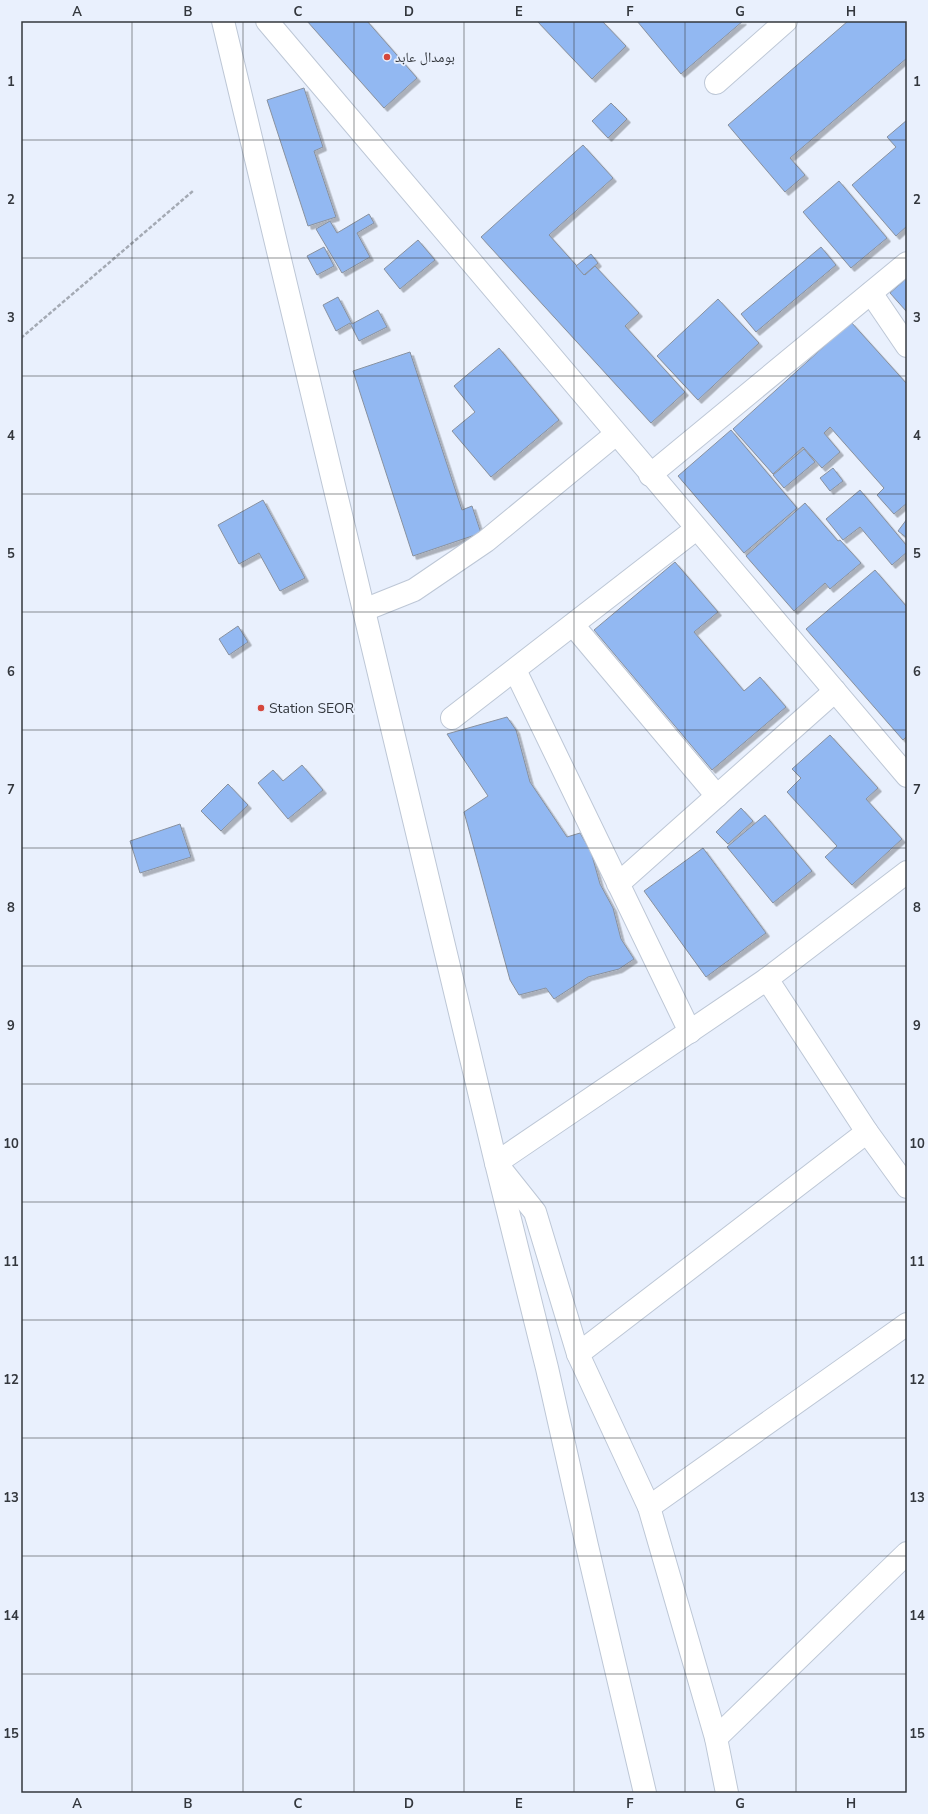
<svg xmlns="http://www.w3.org/2000/svg" width="928" height="1814" viewBox="0 0 928 1814" font-family="'Nunito Sans','Noto Naskh Arabic',sans-serif">
  <defs>
    <filter id="shadow"><feDropShadow dx="3.5" dy="3.5" stdDeviation="0" flood-color="#0004"/></filter>
  </defs>
  <rect width="100%" height="100%" fill="#e9f0fd"/>
  <g fill="#92b8f2" stroke="#88919f" filter="url(#shadow)">
    <path d="M307 21H367L417 78 384 108Z"/>
    <path d="M537 21H602L626 46 592 79Z"/>
    <path d="M637 21H743L681 74Z"/>
    <path d="M848 21H907V58L790 158 805 175 785 192 728 125Z"/>
    <path d="M304 88 323 147 314 151 336 217 308 226 267 100Z"/>
    <path d="M611 103 627 119 608 138 592 121Z"/>
    <path d="M907 120V226L896 236 852 185 896 147 887 137Z"/>
    <path d="M583 145 613 178 549 235 585 275 595 266 639 313 625 326 685 392 651 423 481 237Z"/>
    <path d="M839 181 887 238 851 268 803 212Z"/>
    <path d="M369 214 374 223 357 233 370 257 342 273 316 229 330 221 337 233Z"/>
    <path d="M418 240 435 260 400 289 384 269Z"/>
    <path d="M324 247 334 266 317 275 307 256Z"/>
    <path d="M821 247 836 265 756 332 741 314Z"/>
    <path d="M591 254 598 263 584 275 576 266Z"/>
    <path d="M907 278V312L890 293Z"/>
    <path d="M338 297 352 324 378 310 387 327 359 341 350 323 336 331 323 305Z"/>
    <path d="M718 299 759 343 698 400 657 356Z"/>
    <path d="M851 322 907 384V503L894 514 877 495 884 488 830 427 824 433 840 452 822 468 803 447 773 474 733 429Z"/>
    <path d="M499 348 559 420 491 477 452 431 475 412 454 386Z"/>
    <path d="M410 352 462 510 472 506 481 533 413 556 353 371Z"/>
    <path d="M731 430 797 508 744 553 678 476Z"/>
    <path d="M804 449 815 462 784 488 773 475Z"/>
    <path d="M833 468 843 481 830 491 820 478Z"/>
    <path d="M860 490 907 546V552L892 565 860 527 843 540 826 519Z"/>
    <path d="M263 500 305 578 280 591 259 553 239 564 218 525Z"/>
    <path d="M805 503 838 541 840 540 861 563 830 589 825 583 794 611 746 556Z"/>
    <path d="M907 519V538L898 531Z"/>
    <path d="M675 562 718 612 694 632 744 691 760 677 786 707 712 770 594 630Z"/>
    <path d="M875 570 907 607V736L903 740 806 629Z"/>
    <path d="M238 626 248 642 229 655 219 639Z"/>
    <path d="M507 717 516 730 530 782 567 837 580 833 591 852 600 884 613 908 621 939 634 959 619 969 588 977 554 999 546 988 519 995 510 980 464 812 488 796 447 734Z"/>
    <path d="M830 735 878 788 866 799 902 839 852 885 825 857 837 846 787 792 801 778 792 769Z"/>
    <path d="M302 765 323 790 288 819 258 783 273 770 283 781Z"/>
    <path d="M228 784 248 805 221 831 201 811Z"/>
    <path d="M741 808 753 821 728 844 716 832Z"/>
    <path d="M765 815 812 871 773 903 727 847Z"/>
    <path d="M180 824 191 857 140 873 130 841Z"/>
    <path d="M703 848 766 933 706 977 644 891Z"/>
  </g>
  <g fill="none" stroke-linecap="round" stroke-linejoin="round">
    <defs>
      <g id="street">
        <path d="M267 21 907 776"/>
        <path d="M716 83 786 21"/>
        <path d="M871 293 907 346"/>
        <path d="M650 475 907 263"/>
        <path d="M364 610 414 590 486 541 616 434"/>
        <path d="M573 625 717 796"/>
        <path d="M515 670 690 1032"/>
        <path d="M452 718 696 529"/>
        <path d="M618 884 835 691"/>
        <path d="M767 979 867 1132 907 1187"/>
        <path d="M578 1354 867 1132"/>
        <path d="M649 1507 907 1324"/>
        <path d="M716 1738 907 1553"/>
        <path d="M727 1793 716 1738 649 1507 578 1354 535 1212 496 1163 767 979 907 872"/>
      </g>
      <path id="secondary" d="M223 21 496 1163 547 1368 587 1546 645 1793"/>
    </defs>
    <use href="#street" stroke="#bdc7d6" stroke-width="24"/>
    <use href="#secondary" stroke="#bdc7d6" stroke-width="24"/>
    <path stroke="#a4aab4" stroke-width="2.5" stroke-dasharray="4 2" stroke-linecap="butt" d="M21 338 193 191"/>
    <use href="#street" stroke="#fff" stroke-width="22"/>
    <use href="#secondary" stroke="#fff" stroke-width="22"/>
  </g>
  <path fill="none" stroke="#33373d" stroke-width="1" stroke-opacity="0.55" d="M132 21V1793M243 21V1793M354 21V1793M464 21V1793M574 21V1793M685 21V1793M796 21V1793M21 140H907M21 258H907M21 376H907M21 494H907M21 612H907M21 730H907M21 848H907M21 966H907M21 1084H907M21 1202H907M21 1320H907M21 1438H907M21 1556H907M21 1674H907"/>
  <g fill="#d5473c" stroke="#e9f0fd" stroke-width="1.5">
    <circle cx="387" cy="57" r="4"/>
    <circle cx="261" cy="708" r="4"/>
  </g>
  <g text-anchor="middle" dominant-baseline="central" stroke-width="3.5" stroke-linejoin="round" paint-order="stroke">
    <g font-size="14" fill="#33373d" stroke="#e9f0fd" text-anchor="start">
      <text x="395" y="57">بومدال عابد</text>
      <text x="269" y="708">Station SEOR</text>
    </g>
  </g>
  <rect width="928" height="1814" fill="none" stroke="#e9f0fd" stroke-width="44"/>
  <rect x="22" y="22" width="884" height="1770" fill="none" stroke="#33373d" stroke-width="1.5"/>
  <g font-size="13" text-anchor="middle" font-weight="bold" fill="#33373d">
    <text x="77" y="16">A</text>
    <text x="188" y="16">B</text>
    <text x="298" y="16">C</text>
    <text x="409" y="16">D</text>
    <text x="519" y="16">E</text>
    <text x="630" y="16">F</text>
    <text x="740" y="16">G</text>
    <text x="851" y="16">H</text>
    <text x="11" y="86">1</text>
    <text x="917" y="86">1</text>
    <text x="11" y="204">2</text>
    <text x="917" y="204">2</text>
    <text x="11" y="322">3</text>
    <text x="917" y="322">3</text>
    <text x="11" y="440">4</text>
    <text x="917" y="440">4</text>
    <text x="11" y="558">5</text>
    <text x="917" y="558">5</text>
    <text x="11" y="676">6</text>
    <text x="917" y="676">6</text>
    <text x="11" y="794">7</text>
    <text x="917" y="794">7</text>
    <text x="11" y="912">8</text>
    <text x="917" y="912">8</text>
    <text x="11" y="1030">9</text>
    <text x="917" y="1030">9</text>
    <text x="11" y="1148">10</text>
    <text x="917" y="1148">10</text>
    <text x="11" y="1266">11</text>
    <text x="917" y="1266">11</text>
    <text x="11" y="1384">12</text>
    <text x="917" y="1384">12</text>
    <text x="11" y="1502">13</text>
    <text x="917" y="1502">13</text>
    <text x="11" y="1620">14</text>
    <text x="917" y="1620">14</text>
    <text x="11" y="1738">15</text>
    <text x="917" y="1738">15</text>
    <text x="77" y="1808">A</text>
    <text x="188" y="1808">B</text>
    <text x="298" y="1808">C</text>
    <text x="409" y="1808">D</text>
    <text x="519" y="1808">E</text>
    <text x="630" y="1808">F</text>
    <text x="740" y="1808">G</text>
    <text x="851" y="1808">H</text>
  </g>
</svg>
